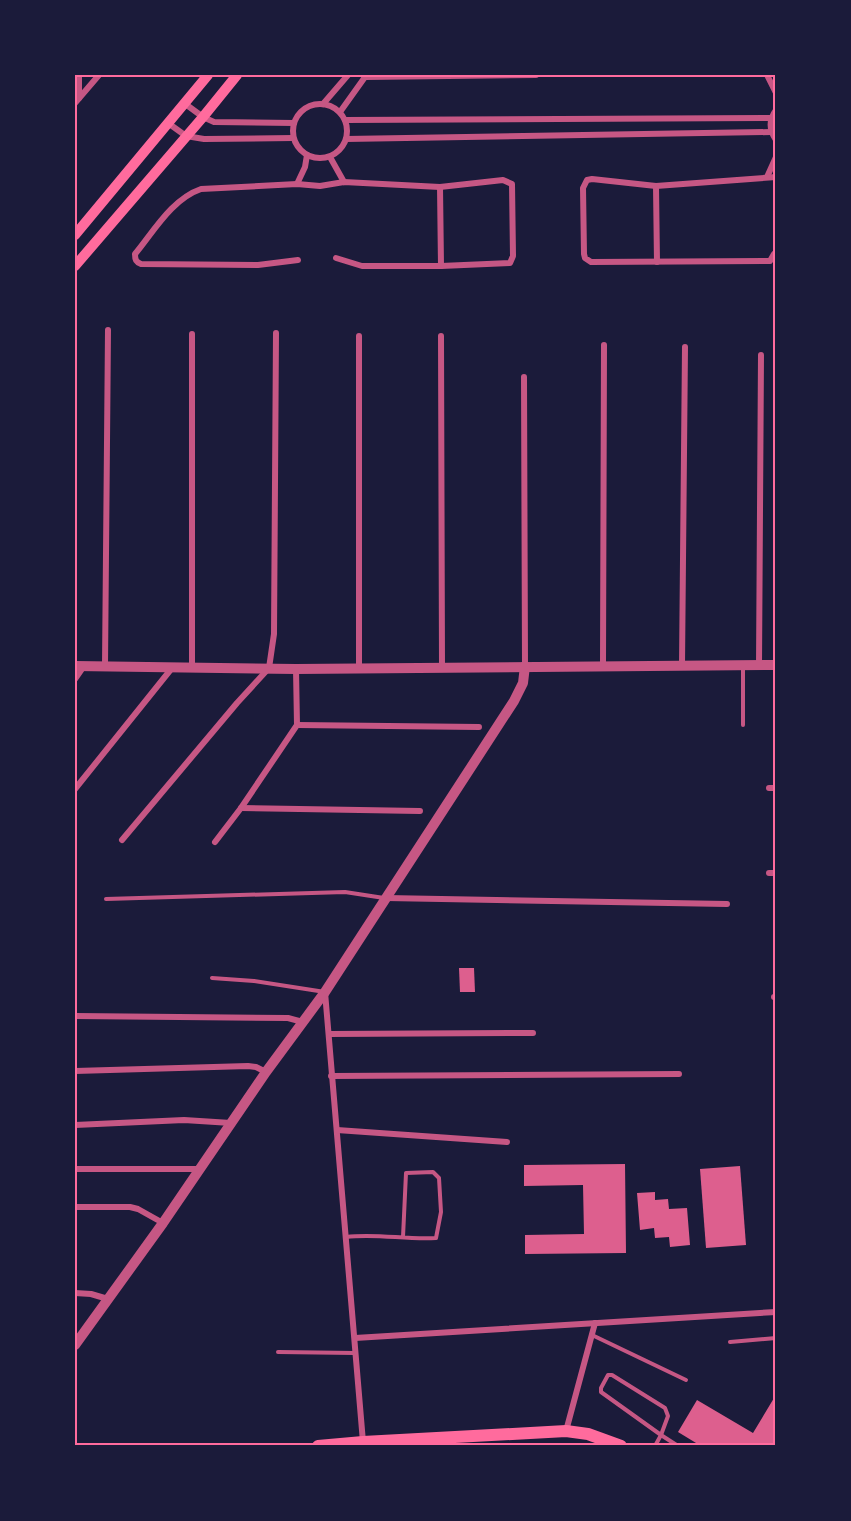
<svg xmlns="http://www.w3.org/2000/svg" width="851" height="1521" viewBox="0 0 851 1521" font-family="Rubik,sans-serif">
  <rect width="100%" height="100%" fill="#1b1b3a"/>
  <g fill="#dd5f8e">
    <path d="M459 968H474L475 992H460Z"/>
    <path d="M625 1164 626 1253 525 1254V1235L584 1234 583 1185 524 1186V1165Z"/>
    <path d="M740 1166 746 1245 706 1248 700 1169Z"/>
    <path d="M655 1192V1200L668 1199 669 1209 687 1208 690 1245 670 1247 669 1237 655 1238 654 1228 640 1230 637 1193Z"/>
    <path d="M774 1398 776 1399V1446H701L678 1432 697 1400 753 1433Z"/>
  </g>
  <g fill="none" stroke-linecap="round" stroke-linejoin="round">
    <g stroke="#c65784" stroke-width="4">
      <path d="M743 666V725"/>
      <path d="M106 899 345 892 384 898"/>
      <path d="M212 978 254 981 325 992"/>
      <path d="M346 1237C376 1233 406 1240 436 1238L441 1212 439 1178 433 1172 406 1173 403 1237"/>
      <path d="M592 1335 686 1380"/>
      <path d="M730 1342 776 1338"/>
      <path d="M278 1352 355 1353"/>
      <path d="M655 1446 661 1435 601 1392V1388L608 1375H612L665 1408 668 1416 661 1435 678 1446"/>
    </g>
    <g stroke="#c65784" stroke-width="6">
      <path d="M363 75 365 77 536 75"/>
      <path d="M767 75 776 93"/>
      <path d="M79 98V75"/>
      <path d="M75 103 99 75"/>
      <path d="M184 103 203 117 214 122 294 123"/>
      <circle cx="320" cy="131" r="27"/>
      <path d="M323 104 348 75"/>
      <path d="M776 110C768 121 769 130 776 140"/>
      <path d="M340 112 365 77"/>
      <path d="M345 120 771 118"/>
      <path d="M168 123 186 136 204 139 293 138"/>
      <path d="M346 139 771 132"/>
      <path d="M330 157 344 182"/>
      <path d="M767 177 776 157"/>
      <path d="M297 184 305 167 307 155"/>
      <path d="M656 186 657 262"/>
      <path d="M440 187 441 266"/>
      <path d="M774 254 770 261 591 262 585 258 584 254 583 188 587 180 592 179 656 186 776 177"/>
      <path d="M298 260 258 265 141 264C136 262 135 260 135 254 154 231 172 199 201 189L297 184 320 186 344 182 440 187 503 180 512 184 513 256 510 263 441 266H362L336 258"/>
      <path d="M192 334V668"/>
      <path d="M441 336 442 668"/>
      <path d="M524 377 525 666"/>
      <path d="M603 665 604 345"/>
      <path d="M682 665 685 347"/>
      <path d="M759 665 761 355"/>
      <path d="M105 666 108 330"/>
      <path d="M359 668V336"/>
      <path d="M75 679 84 666"/>
      <path d="M297 725 479 727"/>
      <path d="M769 788H776"/>
      <path d="M75 789 172 668"/>
      <path d="M241 808 420 811"/>
      <path d="M122 840 237 703 269 668 274 634 276 333"/>
      <path d="M215 842 241 808 297 725 296 669"/>
      <path d="M769 873H776"/>
      <path d="M386 898 727 904"/>
      <path d="M325 992 363 1442"/>
      <path d="M774 997H776"/>
      <path d="M75 1016 288 1018 303 1022"/>
      <path d="M329 1034 533 1033"/>
      <path d="M75 1071 248 1066 256 1067 266 1072"/>
      <path d="M331 1076 679 1074"/>
      <path d="M75 1125 184 1120 231 1123"/>
      <path d="M337 1130 507 1142"/>
      <path d="M75 1169H199"/>
      <path d="M75 1207H130L138 1209 163 1223"/>
      <path d="M75 1293 91 1294 108 1299"/>
      <path d="M355 1338 776 1312"/>
      <path d="M566 1431 595 1323"/>
    </g>
    <g stroke="#c65784" stroke-width="10">
      <path d="M75 666 296 669 776 665"/>
      <path d="M75 1345 163 1223 266 1072 325 992 514 701 523 683 525 666"/>
    </g>
    <g stroke="#ff6b9d" stroke-width="10">
      <path d="M75 235 208 75"/>
      <path d="M75 266 203 117 237 75"/>
    </g>
    <path stroke="#ff6b9d" stroke-width="12" d="M318 1446 363 1442 566 1431 588 1434 621 1446"/>
  </g>
  <rect width="851" height="1521" fill="none" stroke="#1b1b3a" stroke-width="153"/>
  <rect x="76" y="76" width="698" height="1368" fill="none" stroke="#ff6b9d" stroke-width="2"/>
</svg>
